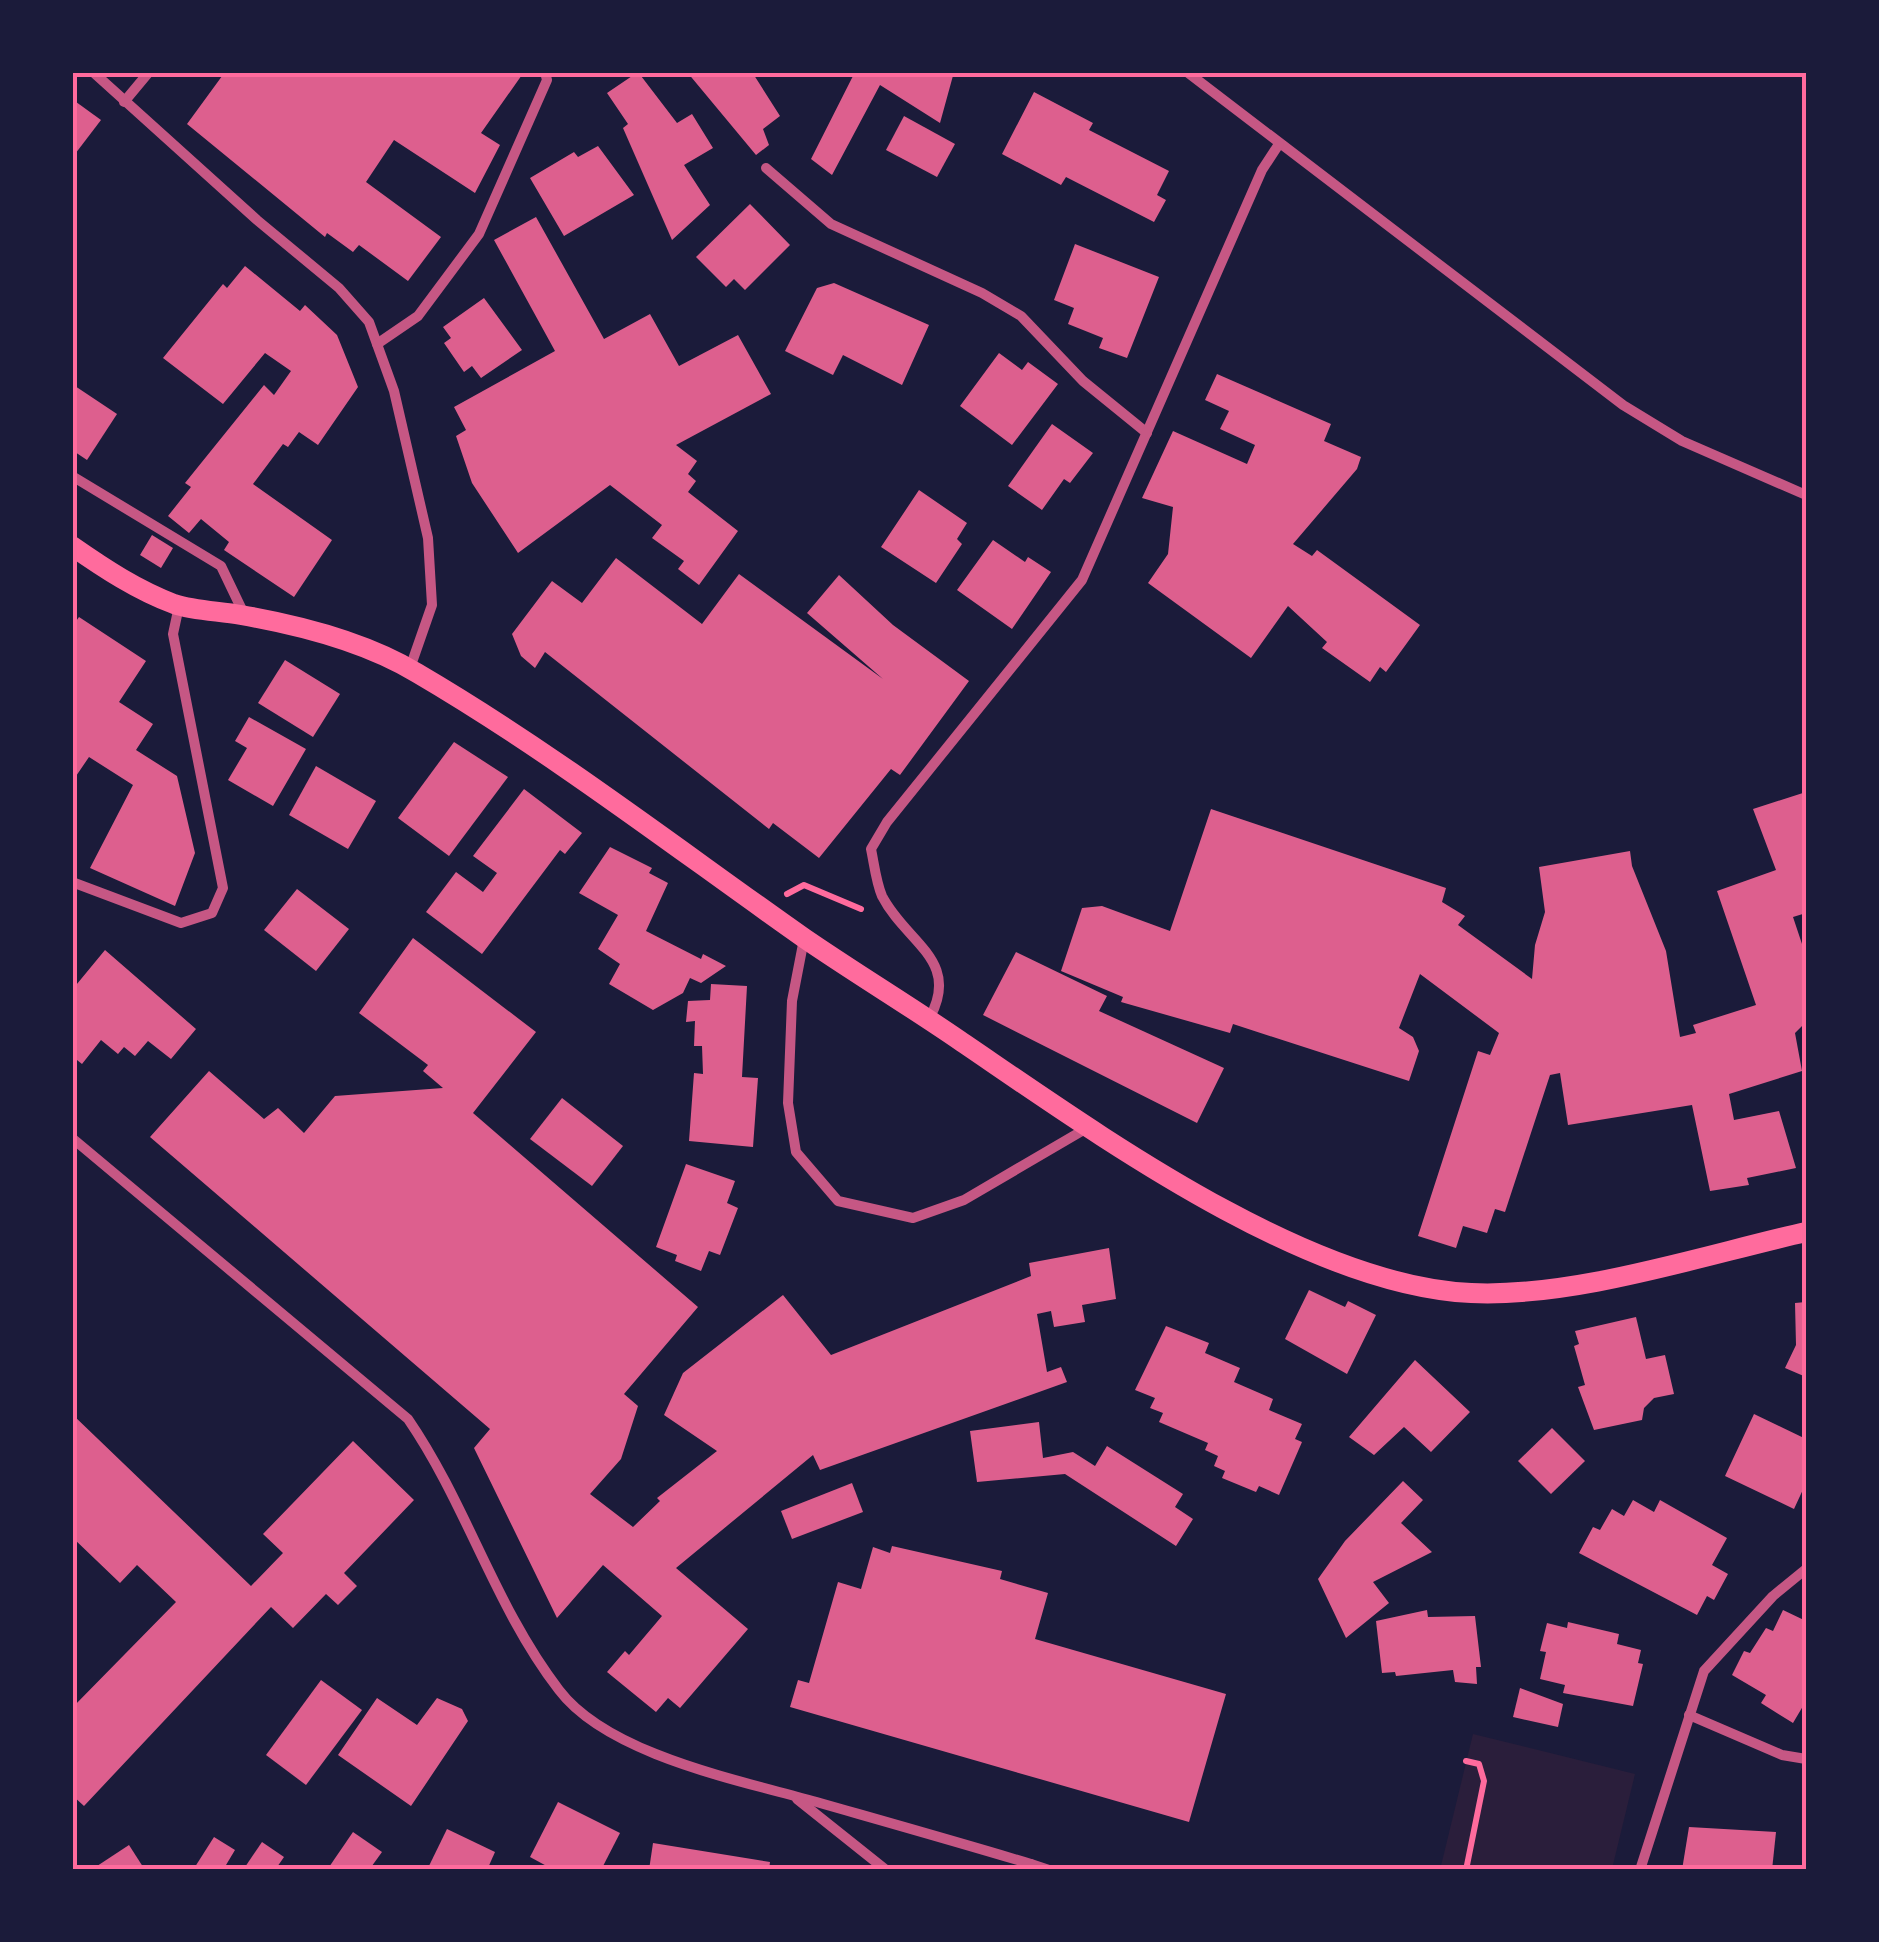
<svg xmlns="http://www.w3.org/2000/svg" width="1879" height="1942" viewBox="0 0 1879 1942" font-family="'PT Sans',sans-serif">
  <rect width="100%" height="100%" fill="#1b1b3a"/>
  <path fill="#2a1e3b" d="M1473 1734 1635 1774 1612 1869 1440 1870Z"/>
  <g fill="#dd5f8e">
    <path d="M225 72H352L358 77 361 72H524L481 133 500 145 475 193 394 140 366 182 441 237 408 281 359 245 353 252 327 233 325 237 187 124Z"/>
    <path d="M638 72 677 123 692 114 713 148 684 165 710 205 672 240 623 128 628 124 607 93Z"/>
    <path d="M687 72H752L780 116 763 129 769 145 756 155Z"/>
    <path d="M855 72H954L940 123 880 85 832 175 811 159Z"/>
    <path d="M1034 92 1093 123 1089 130 1169 171 1157 195 1166 200 1154 222 1066 177 1061 185 1002 154Z"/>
    <path d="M72 99 101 120 72 158Z"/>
    <path d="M904 116 955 144 937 177 886 150Z"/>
    <path d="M598 146 634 195 564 236 530 178 574 152 578 157Z"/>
    <path d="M750 204 790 245 745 290 734 279 726 287 696 257Z"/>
    <path d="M536 217 604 339 650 314 679 366 738 335 771 394 676 445 697 461 688 474 696 481 688 492 738 531 699 585 678 569 684 561 652 538 662 525 610 485 518 553 472 483 456 436 466 430 454 407 555 351 494 240Z"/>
    <path d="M1075 244 1159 277 1127 358 1099 348 1103 338 1068 324 1074 308 1054 300Z"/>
    <path d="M245 266 300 311 305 305 337 335 358 387 318 445 299 432 288 447 283 444 253 484 332 540 294 597 224 550 229 542 201 519 189 533 168 516 191 487 185 483 264 385 274 395 291 371 265 353 223 404 163 358 223 284 227 288Z"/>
    <path d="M834 283 929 325 902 385 843 355 833 375 785 351 817 288Z"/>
    <path d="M484 298 522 350 481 378 472 366 464 372 444 343 451 338 443 327Z"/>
    <path d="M999 353 1022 370 1028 362 1058 384 1012 445 960 406Z"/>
    <path d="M1217 374 1331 424 1324 441 1361 457 1357 469 1293 544 1312 556 1317 550 1420 625 1386 672 1380 667 1370 682 1322 648 1327 642 1288 606 1251 658 1148 583 1168 554 1173 507 1142 498 1173 431 1247 464 1255 445 1220 429 1229 411 1205 400Z"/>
    <path d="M72 384 117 414 87 460 72 450Z"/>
    <path d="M1052 424 1093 453 1070 483 1064 479 1042 510 1008 486Z"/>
    <path d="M919 490 967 523 957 539 962 544 936 583 881 547Z"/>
    <path d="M152 535 173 548 161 568 140 555Z"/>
    <path d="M993 540 1025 562 1028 557 1051 572 1012 629 957 590Z"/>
    <path d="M616 558 702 624 739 574 883 679 807 613 839 575 893 625 969 681 900 775 891 769 819 858 773 823 769 829 545 652 535 668 521 656 512 634 552 581 582 603Z"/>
    <path d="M79 617 146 661 119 702 153 724 136 750 177 776 195 853 175 906 90 868 133 785 89 757 72 782V627Z"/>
    <path d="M285 660 340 694 313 737 258 703Z"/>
    <path d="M249 717 306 749 273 806 228 780 247 748 235 741Z"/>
    <path d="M454 742 508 777 449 856 398 818Z"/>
    <path d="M316 766 376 801 348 849 289 815Z"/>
    <path d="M524 789 582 833 565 854 560 850 482 954 426 912 456 872 483 892 497 873 473 856Z"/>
    <path d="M1806 792V913L1793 917 1806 956V1022L1795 1033 1802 1071 1729 1094 1734 1120 1779 1111 1796 1168 1747 1178 1749 1185 1710 1191 1692 1105 1568 1125 1560 1073 1550 1075 1505 1212 1495 1209 1487 1233 1463 1226 1456 1248 1418 1236 1478 1051 1490 1055 1499 1033 1420 974 1399 1028 1413 1037 1419 1051 1409 1081 1233 1024 1230 1033 1121 1002 1123 997 1061 971 1082 908 1102 906 1170 931 1211 809 1446 888 1442 902 1465 916 1458 925 1532 979 1535 945 1545 912 1539 867 1630 851 1632 866 1666 951 1680 1037 1696 1033 1693 1025 1756 1005 1717 891 1776 870 1753 809Z"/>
    <path d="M610 847 652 868 649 873 668 883 646 931 701 959 703 954 726 966 701 983 690 978 683 993 653 1010 609 984 620 964 598 949 618 915 579 893Z"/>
    <path d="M297 889 349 929 316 971 264 930Z"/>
    <path d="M413 938 536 1032 473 1113 698 1307 624 1394 638 1406 621 1459 590 1494 633 1527 660 1501 657 1498 717 1451 664 1415 683 1373 783 1295 831 1355 1031 1276 1029 1263 1109 1248 1116 1299 1082 1305 1085 1322 1054 1327 1051 1311 1037 1314 1047 1372 1061 1367 1067 1382 820 1470 813 1455 676 1568 748 1629 680 1708 668 1698 656 1712 607 1672 625 1651 629 1655 662 1616 603 1565 557 1618 474 1448 490 1429 150 1137 209 1071 264 1119 278 1108 304 1133 335 1096 443 1088 423 1071 428 1065 359 1013Z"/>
    <path d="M105 950 196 1029 171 1059 148 1041 135 1056 124 1047 118 1054 101 1040 82 1064 72 1056V990Z"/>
    <path d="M1016 952 1107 996 1099 1011 1224 1068 1197 1123 983 1015Z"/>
    <path d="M711 984 747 986 742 1077 758 1078 753 1147 689 1141 694 1073 703 1074 702 1046H694L695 1021 686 1022 688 1001 710 1000Z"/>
    <path d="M562 1098 623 1146 592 1186 530 1139Z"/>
    <path d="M686 1164 735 1181 727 1203 738 1208 720 1255 709 1251 701 1271 675 1261 677 1255 656 1247Z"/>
    <path d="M1309 1290 1345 1307 1348 1301 1376 1315 1347 1374 1285 1339Z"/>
    <path d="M1806 1302V1377L1785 1368 1796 1345 1795 1303Z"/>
    <path d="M1636 1317 1646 1359 1665 1355 1674 1394 1654 1398 1644 1408 1642 1420 1594 1430 1578 1387 1585 1385 1574 1346 1579 1344 1575 1331Z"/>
    <path d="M1166 1326 1209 1343 1205 1353 1240 1368 1234 1382 1273 1399 1269 1410 1302 1424 1295 1439 1302 1442 1279 1495 1259 1486 1256 1492 1222 1478 1225 1471 1214 1466 1218 1456 1205 1450 1208 1443 1159 1422 1163 1413 1150 1408 1155 1398 1135 1390Z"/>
    <path d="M1415 1360 1470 1412 1431 1452 1404 1427 1374 1455 1349 1437Z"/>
    <path d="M72 1414 251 1586 283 1553 263 1534 353 1441 414 1500 344 1573 357 1586 338 1605 326 1594 293 1628 271 1607 84 1806 72 1795V1708L176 1602 137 1565 120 1583 72 1537 76 1509Z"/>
    <path d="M1754 1414 1806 1439 1802 1471 1806 1483 1794 1509 1725 1476Z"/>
    <path d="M1039 1422 1043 1458 1073 1452 1095 1466 1107 1446 1183 1494 1175 1507 1193 1519 1176 1546 1065 1474 977 1482 970 1431Z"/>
    <path d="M1552 1428 1585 1461 1551 1494 1518 1461Z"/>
    <path d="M1403 1481 1423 1500 1401 1523 1432 1552 1373 1582 1389 1603 1346 1638 1318 1579 1345 1541Z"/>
    <path d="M852 1483 863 1512 792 1539 781 1511Z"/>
    <path d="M1633 1500 1654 1512 1660 1500 1727 1538 1712 1565 1728 1574 1714 1600 1707 1596 1697 1615 1579 1553 1593 1527 1600 1530 1612 1509 1624 1516Z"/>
    <path d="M892 1546 1002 1571 1000 1579 1048 1593 1035 1639 1226 1694 1189 1822 790 1707 798 1680 809 1683 838 1582 861 1589 873 1547 890 1553Z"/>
    <path d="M1427 1610 1428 1617 1475 1616 1481 1667H1476L1477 1684 1455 1682 1453 1670 1396 1676 1395 1672 1382 1673 1376 1621Z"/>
    <path d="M1783 1610 1806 1621V1701L1793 1723 1761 1703 1766 1695 1732 1675 1744 1651 1750 1653 1766 1628 1773 1631Z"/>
    <path d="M1568 1622 1619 1634 1617 1644 1641 1650 1638 1663 1643 1664 1633 1706 1563 1693 1565 1685 1540 1679 1546 1652 1540 1651 1547 1623 1567 1628Z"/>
    <path d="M321 1680 362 1710 306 1785 266 1755Z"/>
    <path d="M1520 1688 1563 1704 1558 1727 1513 1717Z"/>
    <path d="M377 1698 417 1725 437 1698 462 1709 468 1721 411 1806 338 1755Z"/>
    <path d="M558 1802 620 1833 601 1870H554L530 1857Z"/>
    <path d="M1689 1827 1776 1832 1772 1870H1682Z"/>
    <path d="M447 1829 495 1852 487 1870H427Z"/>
    <path d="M353 1832 382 1852 369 1870H327Z"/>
    <path d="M214 1837 235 1850 223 1870H193Z"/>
    <path d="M262 1842 284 1857 275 1870H243Z"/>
    <path d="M653 1843 770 1862 769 1870H649Z"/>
    <path d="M129 1845 145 1870H91Z"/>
  </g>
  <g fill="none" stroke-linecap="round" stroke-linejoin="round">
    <g stroke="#ff6b9d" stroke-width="6">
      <path d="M787 894 804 885 861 909"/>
      <path d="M1466 1870 1484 1781 1479 1764 1466 1761"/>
    </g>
    <g stroke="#c65784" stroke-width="10">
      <path d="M93 72 257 220 339 288 369 322 394 391 428 538 432 605 410 668"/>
      <path d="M1187 72 1623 405 1682 441 1806 495"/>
      <path d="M124 102 149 72"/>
      <path d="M766 168 831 224 982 293 1021 316 1083 381 1147 433"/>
      <path d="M377 344 418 316 479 234 547 80 545 72"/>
      <path d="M72 476 221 566 244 614"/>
      <path d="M72 882 181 923 212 913 223 888 173 634 179 606"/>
      <path d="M804 939 792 1001 788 1103 796 1152 838 1201 913 1218 964 1200 1087 1128"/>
      <path d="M929 1019C962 960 906 943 882 896 876 882 874 863 871 849L887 822 1082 580 1262 170 1279 144"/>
      <path d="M72 1138 408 1419C467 1505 495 1607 559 1690 609 1756 744 1781 820 1803 890 1823 961 1843 1031 1864"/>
      <path d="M1689 1715 1782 1755 1806 1759"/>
      <path d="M797 1799 886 1870"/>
      <path d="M1021 1870 1031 1864 1049 1870"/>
      <path d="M1640 1870 1704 1671 1773 1596 1806 1569"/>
    </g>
    <path stroke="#ff6b9d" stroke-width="20" d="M72 546C105 569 137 590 174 604 195 611 219 611 241 615 299 625 366 642 417 673 552 752 676 848 804 938 855 973 908 1005 959 1040 1093 1131 1306 1286 1471 1293 1574 1298 1704 1255 1806 1232"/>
  </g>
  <rect width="1879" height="1942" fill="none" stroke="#1b1b3a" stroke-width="150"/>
  <rect x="75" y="75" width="1729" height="1792" fill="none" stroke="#ff6b9d" stroke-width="4"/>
</svg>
